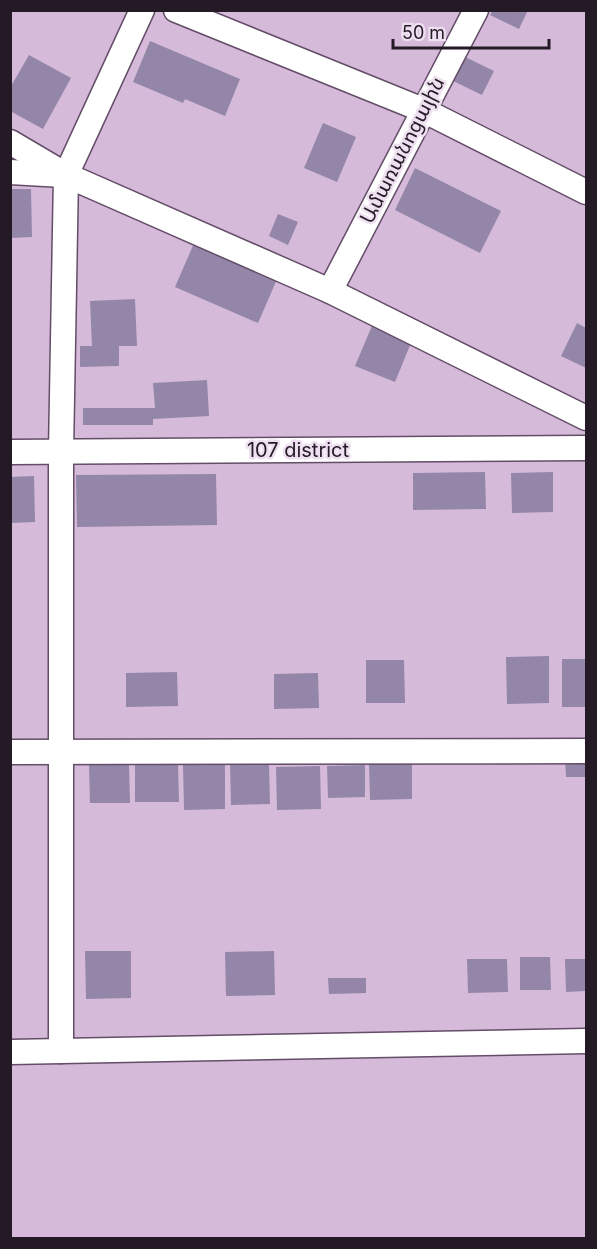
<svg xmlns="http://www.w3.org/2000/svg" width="597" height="1249" viewBox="0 0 597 1249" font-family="Inter,'Noto Sans Armenian',sans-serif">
  <rect width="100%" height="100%" fill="#d5bbd9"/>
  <g fill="#9386a8">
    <path d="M493 10H528L519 29 490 15Z"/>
    <path d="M150 41 240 79 225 116 185 99 183 103 133 82Z"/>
    <path d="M459 54 494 71 482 95 447 78Z"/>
    <path d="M29 55 71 78 43 129 10 111V88Z"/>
    <path d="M323 123 356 137 337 182 304 168Z"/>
    <path d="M415 168 501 211 480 253 395 210Z"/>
    <path d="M10 189H31L32 237 10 238Z"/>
    <path d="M278 214 298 222 288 245 269 236Z"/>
    <path d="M195 241 278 277 258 323 175 287Z"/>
    <path d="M135 299 137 346H119V366L80 367V346H92L90 301Z"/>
    <path d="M374 321 413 338 395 382 355 366Z"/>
    <path d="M577 323 586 328V368L561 356Z"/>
    <path d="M207 380 209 416 153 419V425H83V408H155L153 383Z"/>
    <path d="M485 472 486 509 413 510V473Z"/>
    <path d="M553 472V512L512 513 511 473Z"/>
    <path d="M216 474 217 525 77 527 76 475Z"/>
    <path d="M34 476 35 522 10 523V477Z"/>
    <path d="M549 656V703L507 704 506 657Z"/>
    <rect x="562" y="659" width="24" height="48"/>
    <path d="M366 660H404L405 703H366Z"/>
    <path d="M177 672 178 706 126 707V673Z"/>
    <path d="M318 673 319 708 274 709V674Z"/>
    <path d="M586 757V777H566L565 758Z"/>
    <path d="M412 762V799L370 800 369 763Z"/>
    <path d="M269 763 270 804 231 805 230 764Z"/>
    <path d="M129 764 130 803H90L89 765Z"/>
    <path d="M178 764 179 802H135V765Z"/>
    <path d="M225 764V809L184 810 183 765Z"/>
    <path d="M365 765V797L328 798 327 766Z"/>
    <path d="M320 766 321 809 277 810 276 767Z"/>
    <path d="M85 951H131V998L86 999Z"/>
    <path d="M274 951 275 995 226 996 225 952Z"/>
    <path d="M520 957H550L551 990H520Z"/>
    <path d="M467 959H507L508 992 468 993Z"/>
    <path d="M565 959H586V991L566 992Z"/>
    <path d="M328 978H366V993L329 994Z"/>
  </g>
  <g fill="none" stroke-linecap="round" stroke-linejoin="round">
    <defs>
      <g id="street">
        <path d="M176 10 423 110 586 192"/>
        <path d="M10 142 66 175 330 291 586 418"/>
        <path d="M10 172 63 175"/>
        <path d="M330 291 476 10"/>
        <path d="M10 452 586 448"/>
        <path d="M10 752 586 751"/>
        <path d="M61 1051V452L66 175 142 10"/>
        <path d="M10 1052 586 1041"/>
      </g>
    </defs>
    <use href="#street" stroke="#634d67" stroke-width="27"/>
    <use href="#street" stroke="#fff" stroke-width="24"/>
  </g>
  <g text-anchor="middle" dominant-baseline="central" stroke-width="5" stroke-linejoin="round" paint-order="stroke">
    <g font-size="20" fill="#241a25" stroke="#eee0f0">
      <text transform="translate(402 150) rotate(-63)">Ամառանոցային</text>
      <text x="298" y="450">107 district</text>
    </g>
  </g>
  <rect width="597" height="1249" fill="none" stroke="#241a25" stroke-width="24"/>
  <path d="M393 39v9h156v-9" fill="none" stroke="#241a25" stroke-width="3"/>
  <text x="402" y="39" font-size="18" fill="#241a25" stroke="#eee0f0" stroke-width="4.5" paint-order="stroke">50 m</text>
</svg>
